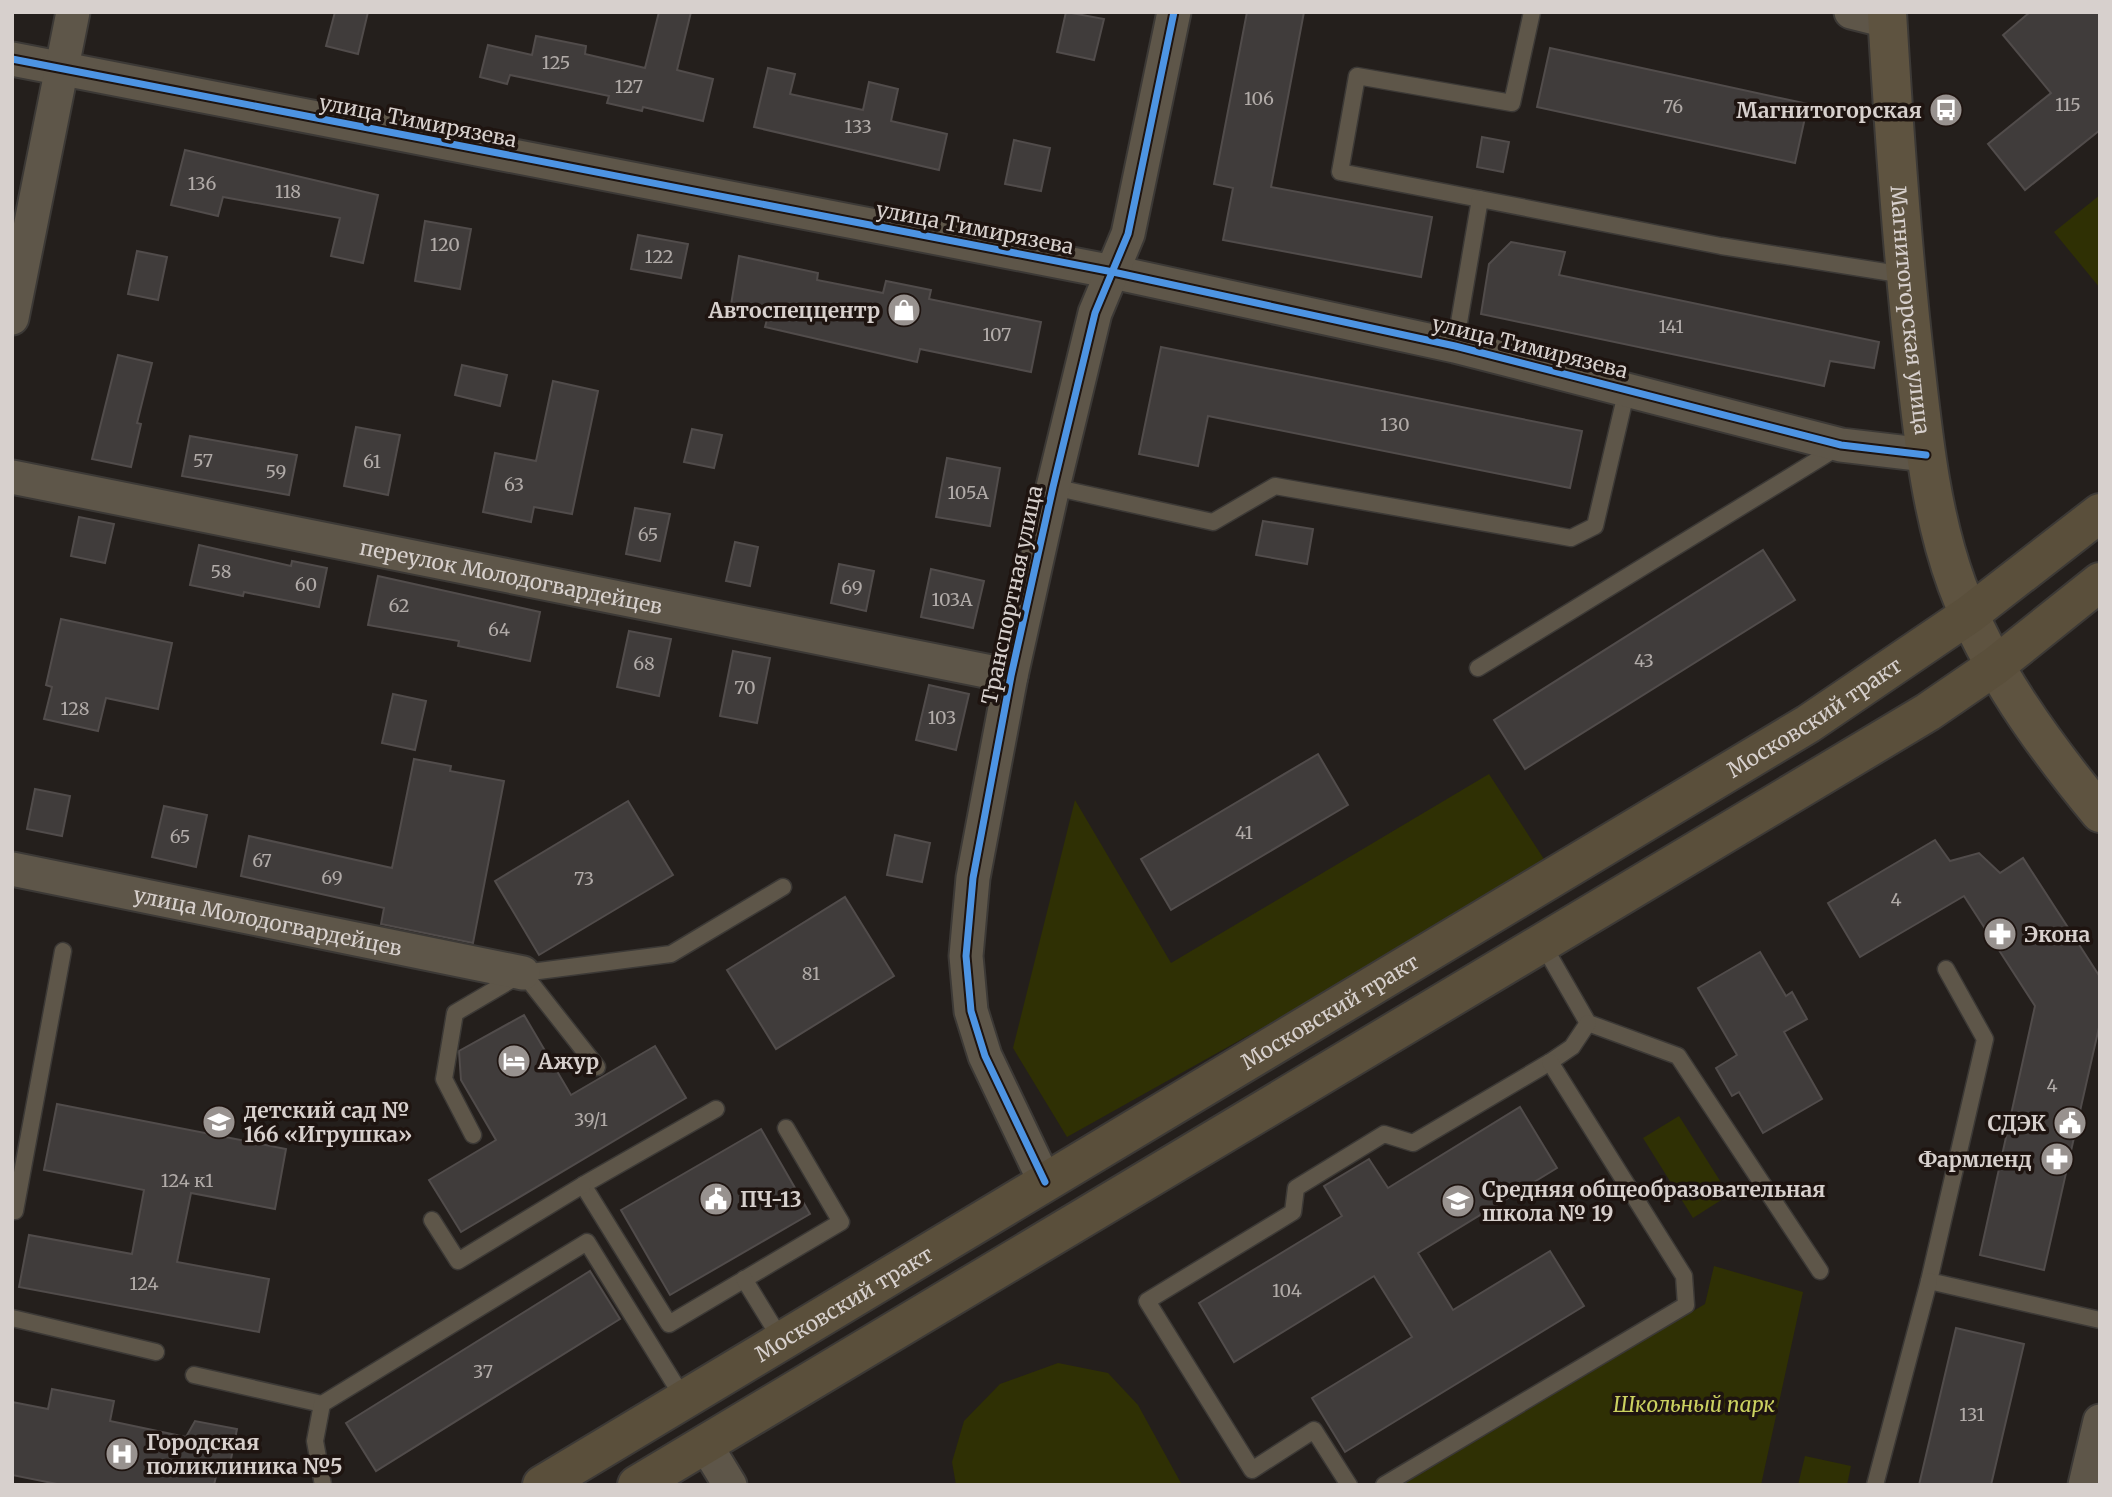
<svg xmlns="http://www.w3.org/2000/svg" width="2112" height="1497" viewBox="0 0 2112 1497" font-family="Merriweather,serif">
  <rect width="100%" height="100%" fill="#241f1c"/>
  <g fill="#2f3004">
    <path d="M2100 195V288L2054 232Z"/>
    <path d="M1489 774 1549 867 1067 1137 1013 1048 1075 800 1171 963Z"/>
    <path d="M1679 1116 1729 1195 1693 1218 1643 1138Z"/>
    <path d="M1714 1266 1803 1292 1761 1485H1402L1705 1304Z"/>
    <path d="M1058 1363 1108 1373 1138 1405 1182 1485H956L952 1462 964 1421 1000 1384Z"/>
    <path d="M1805 1456 1851 1466 1847 1485H1798Z"/>
  </g>
  <g fill="#403c3b" stroke="#514c4b" stroke-width="2">
    <path d="M335 12H368L358 54 326 46Z"/>
    <path d="M659 12H691L677 70 713 79 703 121 643 107 642 111 607 103 609 96 510 75 507 84 480 77 488 45 532 55 536 36 586 46 585 54 645 68Z"/>
    <path d="M1066 12 1104 19 1094 60 1057 52Z"/>
    <path d="M1247 12H1304L1271 187 1432 217 1421 277 1223 240 1233 188 1214 184Z"/>
    <path d="M2030 12H2100V130L2025 190 1988 144 2051 93 2003 35Z"/>
    <path d="M1550 48 1808 104 1795 163 1537 107Z"/>
    <path d="M768 68 795 74 790 94 863 110 869 82 898 89 891 121 947 134 939 170 754 127Z"/>
    <path d="M1482 137 1509 142 1503 172 1477 167Z"/>
    <path d="M1014 140 1050 148 1041 191 1005 184Z"/>
    <path d="M185 150 378 195 363 263 331 256 340 218 223 197 218 216 171 205Z"/>
    <path d="M425 221 471 229 460 289 415 281Z"/>
    <path d="M638 235 688 244 681 278 631 269Z"/>
    <path d="M1511 242 1565 252 1559 275 1879 342 1874 368 1830 361 1824 386 1481 314 1489 264Z"/>
    <path d="M137 251 167 257 158 300 128 294Z"/>
    <path d="M739 256 818 273 817 280 883 293 886 281 931 290 929 299 1041 322 1031 372 920 349 917 362 765 327 769 312 731 305Z"/>
    <path d="M1161 347 1582 431 1570 488 1208 416 1198 466 1139 454Z"/>
    <path d="M118 355 152 363 137 423 141 424 131 467 92 459Z"/>
    <path d="M462 365 507 375 500 406 455 395Z"/>
    <path d="M553 381 598 391 572 514 534 507 531 522 483 512 495 453 536 461Z"/>
    <path d="M356 427 400 435 388 495 344 486Z"/>
    <path d="M692 429 722 435 714 468 684 462Z"/>
    <path d="M190 436 297 455 289 495 182 476Z"/>
    <path d="M947 458 1000 468 990 526 936 517Z"/>
    <path d="M635 508 670 514 660 561 626 554Z"/>
    <path d="M79 517 114 524 105 563 71 556Z"/>
    <path d="M1263 521 1313 529 1307 564 1256 555Z"/>
    <path d="M735 542 758 547 750 586 726 581Z"/>
    <path d="M199 545 291 566 292 561 327 568 319 607 244 592 243 596 190 585Z"/>
    <path d="M1763 550 1795 600 1525 769 1494 720Z"/>
    <path d="M839 564 874 571 866 611 831 603Z"/>
    <path d="M931 569 984 581 973 628 921 617Z"/>
    <path d="M378 576 540 612 530 661 458 646 459 641 368 625Z"/>
    <path d="M61 619 172 643 158 709 106 698 98 731 44 719 52 687 46 685Z"/>
    <path d="M629 631 671 639 659 696 617 687Z"/>
    <path d="M733 651 770 658 757 723 720 716Z"/>
    <path d="M929 685 969 694 956 750 916 740Z"/>
    <path d="M393 694 426 701 415 750 382 743Z"/>
    <path d="M1318 754 1348 805 1171 910 1141 859Z"/>
    <path d="M414 759 451 766 450 771 504 781 473 943 381 924 384 908 241 876 249 836 392 868Z"/>
    <path d="M35 789 70 796 62 836 27 829Z"/>
    <path d="M628 801 673 875 539 955 495 881Z"/>
    <path d="M164 806 207 815 196 867 152 857Z"/>
    <path d="M895 835 930 843 922 882 887 875Z"/>
    <path d="M1935 840 1950 861 1979 853 2000 873 2023 858 2100 977V1023L2044 1270 1980 1255 2035 1006 1964 896 1860 957 1828 903Z"/>
    <path d="M845 897 894 976 776 1049 727 970Z"/>
    <path d="M1760 952 1786 996 1792 992 1807 1019 1784 1032 1822 1099 1763 1133 1739 1092 1732 1096 1716 1068 1737 1055 1698 988Z"/>
    <path d="M524 1015 571 1095 655 1046 686 1098 461 1232 429 1180 496 1140 461 1080 459 1051Z"/>
    <path d="M57 1104 286 1149 275 1209 191 1193 177 1262 269 1279 259 1332 19 1287 29 1235 132 1254 144 1190 44 1170Z"/>
    <path d="M1520 1107 1557 1168 1418 1253 1453 1310 1550 1251 1584 1306 1345 1452 1312 1398 1412 1337 1374 1276 1234 1362 1199 1303 1342 1216 1324 1186 1369 1159 1388 1188Z"/>
    <path d="M761 1129 810 1214 670 1295 621 1210Z"/>
    <path d="M590 1271 620 1319 376 1471 346 1423Z"/>
    <path d="M1956 1328 2024 1344 1991 1485H1919Z"/>
    <path d="M52 1389 114 1401 110 1421 186 1437 195 1421 237 1429 228 1474 217 1472 214 1485H62L12 1475V1402L48 1409Z"/>
  </g>
  <g fill="none" stroke-linecap="round" stroke-linejoin="round">
    <defs>
      <g id="lane">
        <path d="M1480 199 1340 172 1357 76 1512 103 1532 12"/>
        <path d="M1455 346 1480 199 1721 246 1905 275"/>
        <path d="M1053 487 1213 522 1275 486 1571 538 1595 526 1627 389"/>
        <path d="M1478 668 1840 446"/>
        <path d="M1542 943 1588 1023 1678 1056 1820 1271"/>
        <path d="M1946 969 1985 1039 1929 1281 2100 1320"/>
        <path d="M523 973 597 1067"/>
        <path d="M716 1109 583 1185 669 1324 841 1222 786 1128"/>
        <path d="M473 1135 444 1079 455 1013 523 973 671 954 783 887"/>
        <path d="M12 1211H15L63 951"/>
        <path d="M432 1220 458 1261 583 1185"/>
        <path d="M744 1279 782 1341"/>
        <path d="M12 1318 156 1352"/>
        <path d="M194 1375 322 1404"/>
        <path d="M323 1485 315 1441 322 1404 587 1242 684 1399"/>
        <path d="M1349 1485 1314 1430 1252 1470 1147 1301 1293 1212 1296 1188 1384 1134 1413 1143 1550 1062 1572 1047 1588 1023"/>
        <path d="M1384 1485 1686 1305 1684 1276 1550 1062"/>
        <path d="M1875 1485 1929 1281"/>
      </g>
      <g id="street">
        <path d="M1851 12 1887 21"/>
        <path d="M12 59 1113 272 1455 346 1841 445 1926 455"/>
        <path d="M12 318 73 12"/>
        <path id="s1" d="M12 477 1011 676"/>
        <path id="s2" d="M12 869 523 973"/>
        <path d="M1045 1182 985 1056 971 1011 966 956 973 878 1011 676 1053 487 1095 313 1128 234 1174 12"/>
        <path d="M705 1444 730 1485"/>
        <path d="M2085 1485 2100 1421"/>
      </g>
      <g id="secondary">
        <path id="s3" d="M1887 12C1894 132 1902 253 1916 372 1924 444 1932 517 1957 585 1989 670 2043 744 2100 813"/>
      </g>
      <g id="primary">
        <path id="s4" d="M542 1485 1808 724 1970 614 2100 513"/>
        <path d="M637 1485 1928 712 1995 666 2100 582"/>
      </g>
    </defs>
    <use href="#lane" stroke="#3c3936" stroke-width="19"/>
    <use href="#street" stroke="#3c3936" stroke-width="37"/>
    <use href="#secondary" stroke="#3c3936" stroke-width="42"/>
    <use href="#primary" stroke="#3c3936" stroke-width="42"/>
    <use href="#lane" stroke="#5e5649" stroke-width="16"/>
    <use href="#street" stroke="#5e5649" stroke-width="33"/>
    <use href="#secondary" stroke="#5e5340" stroke-width="38"/>
    <use href="#primary" stroke="#5a4f3b" stroke-width="38"/>
    <defs>
      <g id="cycleway">
        <path d="M12 59 1113 272 1455 346 1841 445 1926 455"/>
        <path d="M1045 1182 985 1056 971 1011 966 956 973 878 1011 676 1053 487 1095 313 1128 234 1174 12"/>
      </g>
    </defs>
    <use href="#cycleway" stroke="#1e1410" stroke-width="11"/>
    <use href="#cycleway" stroke="#4d94e3" stroke-width="7"/>
  </g>
  <defs>
    <symbol id="bus-disc" viewBox="-11 -11 22 22"><circle r="9.5" fill="#98928f" stroke="#1e1410"/><path d="M-5-6H5V4H4V6H2V4H-2V6H-4V4H-5ZM-3.5-4V0h7V-4ZM-3.5 1.2v1.5H-2V1.2ZM2 1.2v1.5H3.5V1.2Z" fill="#fff"/></symbol>
    <symbol id="shop-disc" viewBox="-11 -11 22 22"><circle r="9.5" fill="#98928f" stroke="#1e1410"/><path d="M-5-2.5h2.3a2.7 3.5 0 0 1 5.4 0H5L5.5 6h-11ZM-1.5-2.5h3a1.5 2.3 0 0 0-3 0Z" fill="#fff"/></symbol>
    <symbol id="pharmacy-disc" viewBox="-11 -11 22 22"><circle r="9.5" fill="#98928f" stroke="#1e1410"/><path d="M-2-6h4v4h4v4h-4v4h-4v-4h-4v-4h4Z" fill="#fff"/></symbol>
    <symbol id="hotel-disc" viewBox="-11 -11 22 22"><circle r="9.5" fill="#98928f" stroke="#1e1410"/><path d="M-6-4.5h1.5V1H6V5H4.5V3h-9V5H-6ZM-4 0a1.8 1.8 0 1 1 3.6 0ZM.5 0V-2.5h3Q6-2.5 6 0Z" fill="#fff"/></symbol>
    <symbol id="school-disc" viewBox="-11 -11 22 22"><circle r="9.5" fill="#98928f" stroke="#1e1410"/><path d="M0-5L7-2L0 1L-7-2ZM-4 1L0 2.5L4 1V4Q0 6-4 4Z" fill="#fff"/></symbol>
    <symbol id="civic-disc" viewBox="-11 -11 22 22"><circle r="9.5" fill="#98928f" stroke="#1e1410"/><path d="M-.6-6.5H3V-4.5H.6V-3L4-1V1h2V6H-6V1h2V-1L-.6-3ZM-1.2 2.5V6h2.4V2.5Z" fill="#fff"/></symbol>
    <symbol id="hospital-disc" viewBox="-11 -11 22 22"><circle r="9.5" fill="#98928f" stroke="#1e1410"/><path d="M-5-5h3v3.5h4V-5h3V5h-3V1.5h-4V5h-3Z" fill="#fff"/></symbol>
  </defs>
  <g fill-rule="evenodd">
    <use href="#bus-disc" x="1927" y="91" width="38" height="38"/>
    <use href="#shop-disc" x="885" y="291" width="38" height="38"/>
    <use href="#pharmacy-disc" x="1981" y="915" width="38" height="38"/>
    <use href="#hotel-disc" x="495" y="1042" width="38" height="38"/>
    <use href="#school-disc" x="200" y="1103" width="38" height="38"/>
    <use href="#civic-disc" x="2051" y="1104" width="38" height="38"/>
    <use href="#pharmacy-disc" x="2038" y="1140" width="38" height="38"/>
    <use href="#civic-disc" x="697" y="1180" width="38" height="38"/>
    <use href="#school-disc" x="1439" y="1182" width="38" height="38"/>
    <use href="#hospital-disc" x="103" y="1435" width="38" height="38"/>
  </g>
  <g text-anchor="middle" dominant-baseline="central" stroke-width="7" stroke-linejoin="round" paint-order="stroke">
    <g font-size="18" fill="#b1aba8">
      <text x="556" y="62">125</text>
      <text x="629" y="86">127</text>
      <text x="1259" y="98">106</text>
      <text x="2068" y="104">115</text>
      <text x="1673" y="106">76</text>
      <text x="858" y="126">133</text>
      <text x="202" y="183">136</text>
      <text x="288" y="191">118</text>
      <text x="445" y="244">120</text>
      <text x="659" y="256">122</text>
      <text x="1671" y="326">141</text>
      <text x="997" y="334">107</text>
      <text x="1395" y="424">130</text>
      <text x="203" y="460">57</text>
      <text x="372" y="461">61</text>
      <text x="276" y="471">59</text>
      <text x="514" y="484">63</text>
      <text x="968" y="492">105А</text>
      <text x="648" y="534">65</text>
      <text x="221" y="571">58</text>
      <text x="306" y="584">60</text>
      <text x="852" y="587">69</text>
      <text x="952" y="599">103А</text>
      <text x="399" y="605">62</text>
      <text x="499" y="629">64</text>
      <text x="1644" y="660">43</text>
      <text x="644" y="663">68</text>
      <text x="745" y="687">70</text>
      <text x="75" y="708">128</text>
      <text x="942" y="717">103</text>
      <text x="1244" y="832">41</text>
      <text x="180" y="836">65</text>
      <text x="262" y="860">67</text>
      <text x="332" y="877">69</text>
      <text x="584" y="878">73</text>
      <text x="1896" y="899">4</text>
      <text x="811" y="973">81</text>
      <text x="2052" y="1085">4</text>
      <text x="591" y="1119">39/1</text>
      <text x="187" y="1180">124 к1</text>
      <text x="144" y="1283">124</text>
      <text x="1287" y="1290">104</text>
      <text x="483" y="1371">37</text>
      <text x="1972" y="1414">131</text>
    </g>
    <g font-size="21" font-weight="bold" fill="#d7d0cd" stroke="#1e1410" text-anchor="start">
      <text x="1922" y="110" text-anchor="end">Магнитогорская</text>
      <text x="880" y="310" text-anchor="end">Автоспеццентр</text>
      <text x="2024" y="934">Экона</text>
      <text x="538" y="1061">Ажур</text>
      <text x="244" y="1110">детский сад №<tspan x="244" dy="24">166 «Игрушка»</tspan></text>
      <text x="2046" y="1123" text-anchor="end">СДЭК</text>
      <text x="2032" y="1159" text-anchor="end">Фармленд</text>
      <text x="1482" y="1189">Средняя общеобразовательная<tspan x="1482" dy="24">школа № 19</tspan></text>
      <text x="740" y="1199">ПЧ-13</text>
      <text x="146" y="1442">Городская<tspan x="146" dy="24">поликлиника №5</tspan></text>
    </g>
    <g font-size="21" fill="#d7d0cd" stroke="#1e1410">
      <text transform="translate(418 121) rotate(11)">улица Тимирязева</text>
      <text transform="translate(975 228) rotate(11)">улица Тимирязева</text>
      <text stroke="none"><textPath href="#s3" startOffset="299">Магнитогорская улица</textPath></text>
      <text transform="translate(1530 347) rotate(14)">улица Тимирязева</text>
      <text stroke="none"><textPath href="#s1" startOffset="509">переулок Молодогвардейцев</textPath></text>
      <text transform="translate(1012 595) rotate(-78)">Транспортная улица</text>
      <text stroke="none"><textPath href="#s4" startOffset="1486">Московский тракт</textPath></text>
      <text stroke="none"><textPath href="#s2" startOffset="261">улица Молодогвардейцев</textPath></text>
      <text stroke="none"><textPath href="#s4" startOffset="919">Московский тракт</textPath></text>
      <text stroke="none"><textPath href="#s4" startOffset="352">Московский тракт</textPath></text>
    </g>
    <g font-size="21" font-style="italic" fill="#cbd160" stroke="#1e1410">
      <text x="1694" y="1404">Школьный парк</text>
    </g>
  </g>
  <rect width="2112" height="1497" fill="none" stroke="#d7d0cd" stroke-width="28"/>
</svg>
